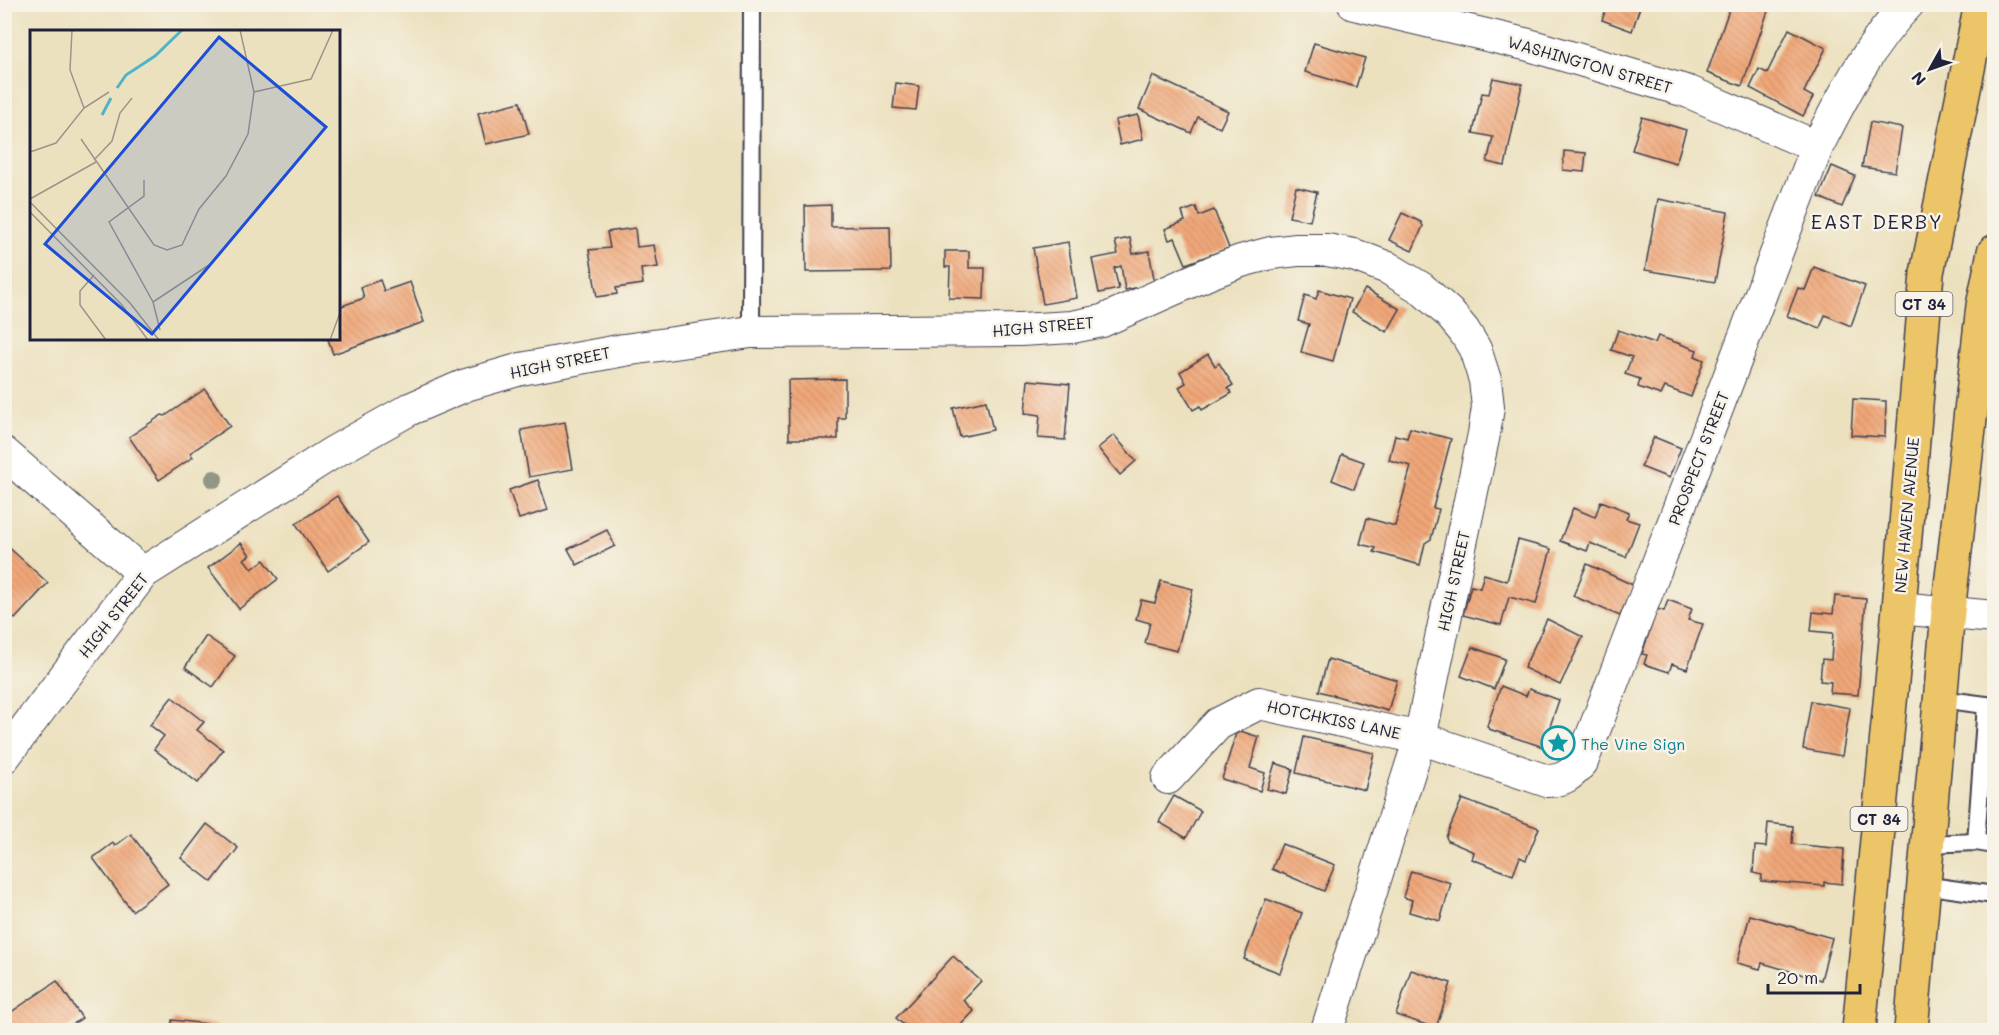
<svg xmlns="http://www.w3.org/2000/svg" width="1999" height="1035" viewBox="0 0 1999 1035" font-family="Mali,sans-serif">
  <defs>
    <pattern id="building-back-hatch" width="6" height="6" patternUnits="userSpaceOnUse" patternTransform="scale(1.5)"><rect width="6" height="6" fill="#f0a778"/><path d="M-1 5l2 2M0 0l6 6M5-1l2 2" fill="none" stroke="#ce8f69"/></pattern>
  </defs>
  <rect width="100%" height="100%" fill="#f7f3e8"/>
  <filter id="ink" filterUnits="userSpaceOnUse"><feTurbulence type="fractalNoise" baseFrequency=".0167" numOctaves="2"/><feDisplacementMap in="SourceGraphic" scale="12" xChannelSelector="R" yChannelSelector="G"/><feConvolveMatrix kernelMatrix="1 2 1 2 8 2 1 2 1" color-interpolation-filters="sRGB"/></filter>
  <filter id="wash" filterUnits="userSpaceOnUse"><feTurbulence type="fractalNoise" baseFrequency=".008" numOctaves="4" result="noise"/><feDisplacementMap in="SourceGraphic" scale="24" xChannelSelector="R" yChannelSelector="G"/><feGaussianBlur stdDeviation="1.35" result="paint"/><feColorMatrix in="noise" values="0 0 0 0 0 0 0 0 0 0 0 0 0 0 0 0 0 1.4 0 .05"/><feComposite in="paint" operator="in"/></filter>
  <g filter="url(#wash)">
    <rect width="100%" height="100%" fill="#ece1bf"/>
    <g id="blocks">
      <g fill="url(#building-back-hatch)">
        <path d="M1608 4H1641L1632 31 1602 20Z"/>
        <path d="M1731 4H1749L1768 11 1742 86 1707 73Z"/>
        <path d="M1789 29 1826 48 1804 92 1813 97 1803 116 1750 88 1759 69 1767 73Z"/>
        <path d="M1314 43 1365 58 1356 87 1305 72Z"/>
        <path d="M1153 76 1228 111 1220 128 1198 117 1191 133 1139 109Z"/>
        <path d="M1493 78 1522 84 1505 166 1487 162 1493 137 1473 133 1482 93 1489 94Z"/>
        <path d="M896 83 919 86 916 110 893 108Z"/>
        <path d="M520 102 529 134 486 144 478 113Z"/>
        <path d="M1138 115 1143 139 1120 145 1115 120Z"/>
        <path d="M1642 117 1686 130 1676 163 1632 150Z"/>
        <path d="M1870 122 1902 128 1895 172 1862 167Z"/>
        <path d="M1564 151 1586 153 1584 172 1563 170Z"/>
        <path d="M1832 166 1855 176 1842 207 1819 197Z"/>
        <path d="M1296 187 1317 192 1310 221 1289 217Z"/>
        <path d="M1658 199 1728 212 1715 282 1645 270Z"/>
        <path d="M831 205V227L890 226 891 271 806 272 805 206Z"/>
        <path d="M1196 207 1199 216 1214 210 1229 248 1186 264 1175 238 1169 240 1165 229 1185 221 1182 212Z"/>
        <path d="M1402 213 1421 222 1423 226 1412 251 1389 240Z"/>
        <path d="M635 228 637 247 654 245 658 267 641 269 643 284 616 288 617 294 597 297 589 250 610 248 607 232Z"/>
        <path d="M1130 238 1133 254 1149 251 1155 284 1125 290 1121 266 1114 268 1119 289 1099 293 1092 259 1118 254 1115 241Z"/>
        <path d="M1068 242 1077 298 1043 304 1033 248Z"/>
        <path d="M945 251H969V268H985L984 299 949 298 950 267H945Z"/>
        <path d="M1814 267 1865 286 1851 326 1825 315 1820 328 1787 316 1798 288 1805 290Z"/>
        <path d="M380 280 384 291 410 282 424 322 333 354 328 339H339V314H341L339 307 364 298 361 287Z"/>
        <path d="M1365 289 1400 309 1387 332 1352 312Z"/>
        <path d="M1319 290 1350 299 1333 361 1301 352 1309 324 1298 321 1305 295 1316 299Z"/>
        <path d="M1618 330 1655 343 1658 336 1697 350 1695 356 1704 360 1691 397 1665 387 1661 395 1638 387 1640 379 1625 374 1632 357 1611 350Z"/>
        <path d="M1208 354 1215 366 1219 363 1233 385 1228 388 1232 393 1202 410 1200 406 1193 410 1179 387 1186 383 1180 372Z"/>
        <path d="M845 379V418H838V439H789L788 380Z"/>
        <path d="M1028 380 1070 384 1065 440 1038 438 1040 415 1025 413Z"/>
        <path d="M205 389 230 426 190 453 193 457 159 480 129 437 162 415 165 416Z"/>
        <path d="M1853 399 1886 401 1885 437 1851 435Z"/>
        <path d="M986 401 993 430 960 437 953 408Z"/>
        <path d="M565 422 573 469 529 477 521 430Z"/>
        <path d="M1410 428 1451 439 1433 508 1439 509 1431 539 1425 543 1420 565 1374 552 1376 548 1360 544 1367 518 1395 526 1411 466 1389 460 1395 435 1407 438Z"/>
        <path d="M1114 435 1136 461 1120 475 1098 448Z"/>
        <path d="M1654 437 1681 448 1669 478 1641 467Z"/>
        <path d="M1342 454 1364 462 1354 489 1332 480Z"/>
        <path d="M538 480 548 510 519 519 509 490Z"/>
        <path d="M337 496 369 542 328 571 296 524Z"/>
        <path d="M1601 501 1629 512 1626 519 1639 523 1626 557 1590 543 1587 551 1560 541 1573 508 1595 517Z"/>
        <path d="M607 530 615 546 577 565 568 549Z"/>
        <path d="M1518 540 1551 549 1536 604 1509 597 1501 625 1463 615 1471 586 1480 588 1484 574 1507 581Z"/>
        <path d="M4 543 48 583 15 619 4 609Z"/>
        <path d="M241 543 250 555 244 559 252 569 264 560 278 579 239 609 208 568Z"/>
        <path d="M1587 564 1633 585 1620 616 1573 596Z"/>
        <path d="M1161 581 1193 589 1177 651 1145 643 1150 623 1136 619 1141 600 1155 603Z"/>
        <path d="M1835 596 1866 599 1858 695 1830 693 1831 682 1820 681 1822 659 1831 660 1833 633 1811 631 1813 612 1833 614Z"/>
        <path d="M1668 600 1692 609 1688 620 1703 624 1687 669 1672 664 1669 672 1644 664 1647 655 1642 654 1657 609 1664 611Z"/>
        <path d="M1547 619 1583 637 1560 685 1524 668Z"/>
        <path d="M206 636 235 656 213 687 185 667Z"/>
        <path d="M1472 647 1505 659 1494 689 1461 676Z"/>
        <path d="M1328 659 1397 680 1388 711 1319 691Z"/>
        <path d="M1501 686 1526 696 1529 689 1559 700 1543 747 1489 729 1487 726Z"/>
        <path d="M172 697 204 722 197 730 223 750 198 783 154 749 164 736 150 725Z"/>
        <path d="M1811 701 1850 708 1842 756 1803 749Z"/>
        <path d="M1237 730 1259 737 1250 768 1265 773 1260 791 1222 779Z"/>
        <path d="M1304 737 1374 753 1365 790 1296 773Z"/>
        <path d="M1987 743H1994V795L1985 794Z"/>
        <path d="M1275 763 1293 769 1286 794 1267 789Z"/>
        <path d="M1174 796 1201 811 1186 838 1159 822Z"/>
        <path d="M1462 799 1539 828 1526 860 1520 857 1513 875 1472 859 1474 852 1448 841 1446 837Z"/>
        <path d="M1768 823 1793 826 1792 844 1844 849 1842 884 1824 882V886L1761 881 1762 875 1753 873 1755 846 1766 847Z"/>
        <path d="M207 824 238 848 212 882 181 858Z"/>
        <path d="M131 834 168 884 132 911 93 858 113 843 115 846Z"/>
        <path d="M1282 844 1335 865 1324 891 1272 869Z"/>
        <path d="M1411 871 1451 883 1440 921 1409 912 1412 900 1403 897Z"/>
        <path d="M1266 899 1302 913 1280 973 1244 959Z"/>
        <path d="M1750 915 1832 938 1821 980 1762 963 1760 969 1737 963Z"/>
        <path d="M953 956 981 981 963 1000 974 1011 956 1030H909L896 1018Z"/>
        <path d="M1411 970 1451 983 1436 1028 1396 1015Z"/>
        <path d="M57 981 82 1018 64 1030H7L4 1026V1017Z"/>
        <path d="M172 1020 217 1025 216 1030H171Z"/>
      </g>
    </g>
  </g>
  <g filter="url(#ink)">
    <use href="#blocks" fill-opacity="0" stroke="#403f4f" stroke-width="1.5"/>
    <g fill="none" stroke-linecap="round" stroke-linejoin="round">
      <defs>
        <g id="service">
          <path d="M751 332 752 4"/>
          <path d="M1940 699 1986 705 1994 709"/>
          <path d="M1976 842 1986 705"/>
          <path d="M1927 844 1976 842 1994 845"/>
          <path d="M1923 885 1994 895"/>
        </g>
        <g id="minor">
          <path d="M1354 4 1529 45 1689 92 1817 147"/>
          <path d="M4 453 143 573"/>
          <path d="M1899 608 1994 617"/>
          <path d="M4 757 143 573 332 453 410 409 466 385 521 369 624 350 751 332 1020 330 1072 327 1102 321 1212 272 1241 261 1271 253 1297 250H1327L1354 255 1388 268 1421 288 1449 313 1464 331 1475 349 1485 380 1488 407 1484 434 1420 738 1327 1030"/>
          <path d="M1168 778 1218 724 1259 703 1420 738 1547 781C1563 781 1571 775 1582 762L1817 147C1842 98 1869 44 1908 4"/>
        </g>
        <g id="trunk">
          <path d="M1859 1030 1899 608 1927 273 1981 4"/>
          <path d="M1911 1030 1948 612 1983 306 1994 252"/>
        </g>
      </defs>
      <use href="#service" stroke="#403f4f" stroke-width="20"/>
      <use href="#minor" stroke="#403f4f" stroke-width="34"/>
      <use href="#trunk" stroke="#403f4f" stroke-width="36"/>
      <use href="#service" stroke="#fff" stroke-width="16"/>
      <use href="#minor" stroke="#fff" stroke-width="32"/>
      <use href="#trunk" stroke="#edc569" stroke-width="33"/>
    </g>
    <circle fill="#929683" cx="214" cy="479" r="9"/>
  </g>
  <defs>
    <symbol id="sight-ring" viewBox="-11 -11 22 22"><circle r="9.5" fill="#f7f3e8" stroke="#0f9aa8" stroke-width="1.5"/><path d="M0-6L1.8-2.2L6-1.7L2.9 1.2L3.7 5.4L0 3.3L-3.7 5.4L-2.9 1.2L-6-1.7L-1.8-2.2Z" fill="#0f9aa8"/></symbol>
  </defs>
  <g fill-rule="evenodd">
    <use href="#sight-ring" x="1539" y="724" width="38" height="38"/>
  </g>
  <g text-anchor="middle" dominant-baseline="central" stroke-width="5" stroke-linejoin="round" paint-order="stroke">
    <g fill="#f7f3e8" stroke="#62616f" stroke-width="1.5">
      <rect x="1895.5" y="292" width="57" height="24" rx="4.5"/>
      <rect x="1850.5" y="807" width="57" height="24" rx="4.5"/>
    </g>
    <g font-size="15" font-weight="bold" fill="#22223b">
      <text x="1924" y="304">CT 34</text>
      <text x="1879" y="819">CT 34</text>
    </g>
    <g font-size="16" fill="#22223b" stroke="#f7f3e8">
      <text transform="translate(1590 64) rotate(16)">WASHINGTON STREET</text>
      <text transform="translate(1043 326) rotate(-5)">HIGH STREET</text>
      <text transform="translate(560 362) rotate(-12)">HIGH STREET</text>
      <text transform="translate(1698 458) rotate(-69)">PROSPECT STREET</text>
      <text transform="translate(1906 515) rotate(-85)">NEW HAVEN AVENUE</text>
      <text transform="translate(1453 581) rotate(-78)">HIGH STREET</text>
      <text transform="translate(113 615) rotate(-52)">HIGH STREET</text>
      <text transform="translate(1334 719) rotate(12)">HOTCHKISS LANE</text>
    </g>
    <g font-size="16" fill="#0d838f" stroke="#f7f3e8" text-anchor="start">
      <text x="1581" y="743">The Vine Sign</text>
    </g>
    <g font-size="20" letter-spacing="1.5" fill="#22223b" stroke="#f7f3e8">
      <text x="1877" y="221">EAST DERBY</text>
    </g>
  </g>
  <g transform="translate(30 30)">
    <rect width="310" height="310" fill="#ece1bf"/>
    <path fill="none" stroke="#4db4cb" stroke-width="3" d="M87 58 96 45 125 26 152 0M72 85 81 68"/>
    <path fill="none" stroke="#9b958a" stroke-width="1.5" d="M42 0 40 40 54 78M224 62 281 49 303 0M51 109 124 215 137 220 152 215 169 179 196 146 218 104 224 62 210 0M0 122 26 113 54 78 79 62M64 130 82 111 90 83 102 68M114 150V166L79 192 123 272 130 300M0 169 66 132M0 172 100 273 129 310M0 182 92 275 118 310M64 245 50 261V275L76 310M123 272 179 235M300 310 311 280"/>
    <path fill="#1d4ed8" fill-opacity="0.15" stroke="#1d4ed8" stroke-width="3" d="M189 7 296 97 122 304 15 214Z"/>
    <rect width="310" height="310" fill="none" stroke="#22223b" stroke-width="3"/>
  </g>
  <rect width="1999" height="1035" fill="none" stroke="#f7f3e8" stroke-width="24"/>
  <g transform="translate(1930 69) rotate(230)" stroke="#f7f3e8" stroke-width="4.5" paint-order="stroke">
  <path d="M0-4.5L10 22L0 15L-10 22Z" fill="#22223b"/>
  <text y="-9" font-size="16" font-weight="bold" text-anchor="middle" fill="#22223b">N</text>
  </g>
  <path d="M1768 984v9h92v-9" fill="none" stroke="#22223b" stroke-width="3"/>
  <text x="1777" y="984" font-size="18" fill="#22223b" stroke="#f7f3e8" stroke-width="4.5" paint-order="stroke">20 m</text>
</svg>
